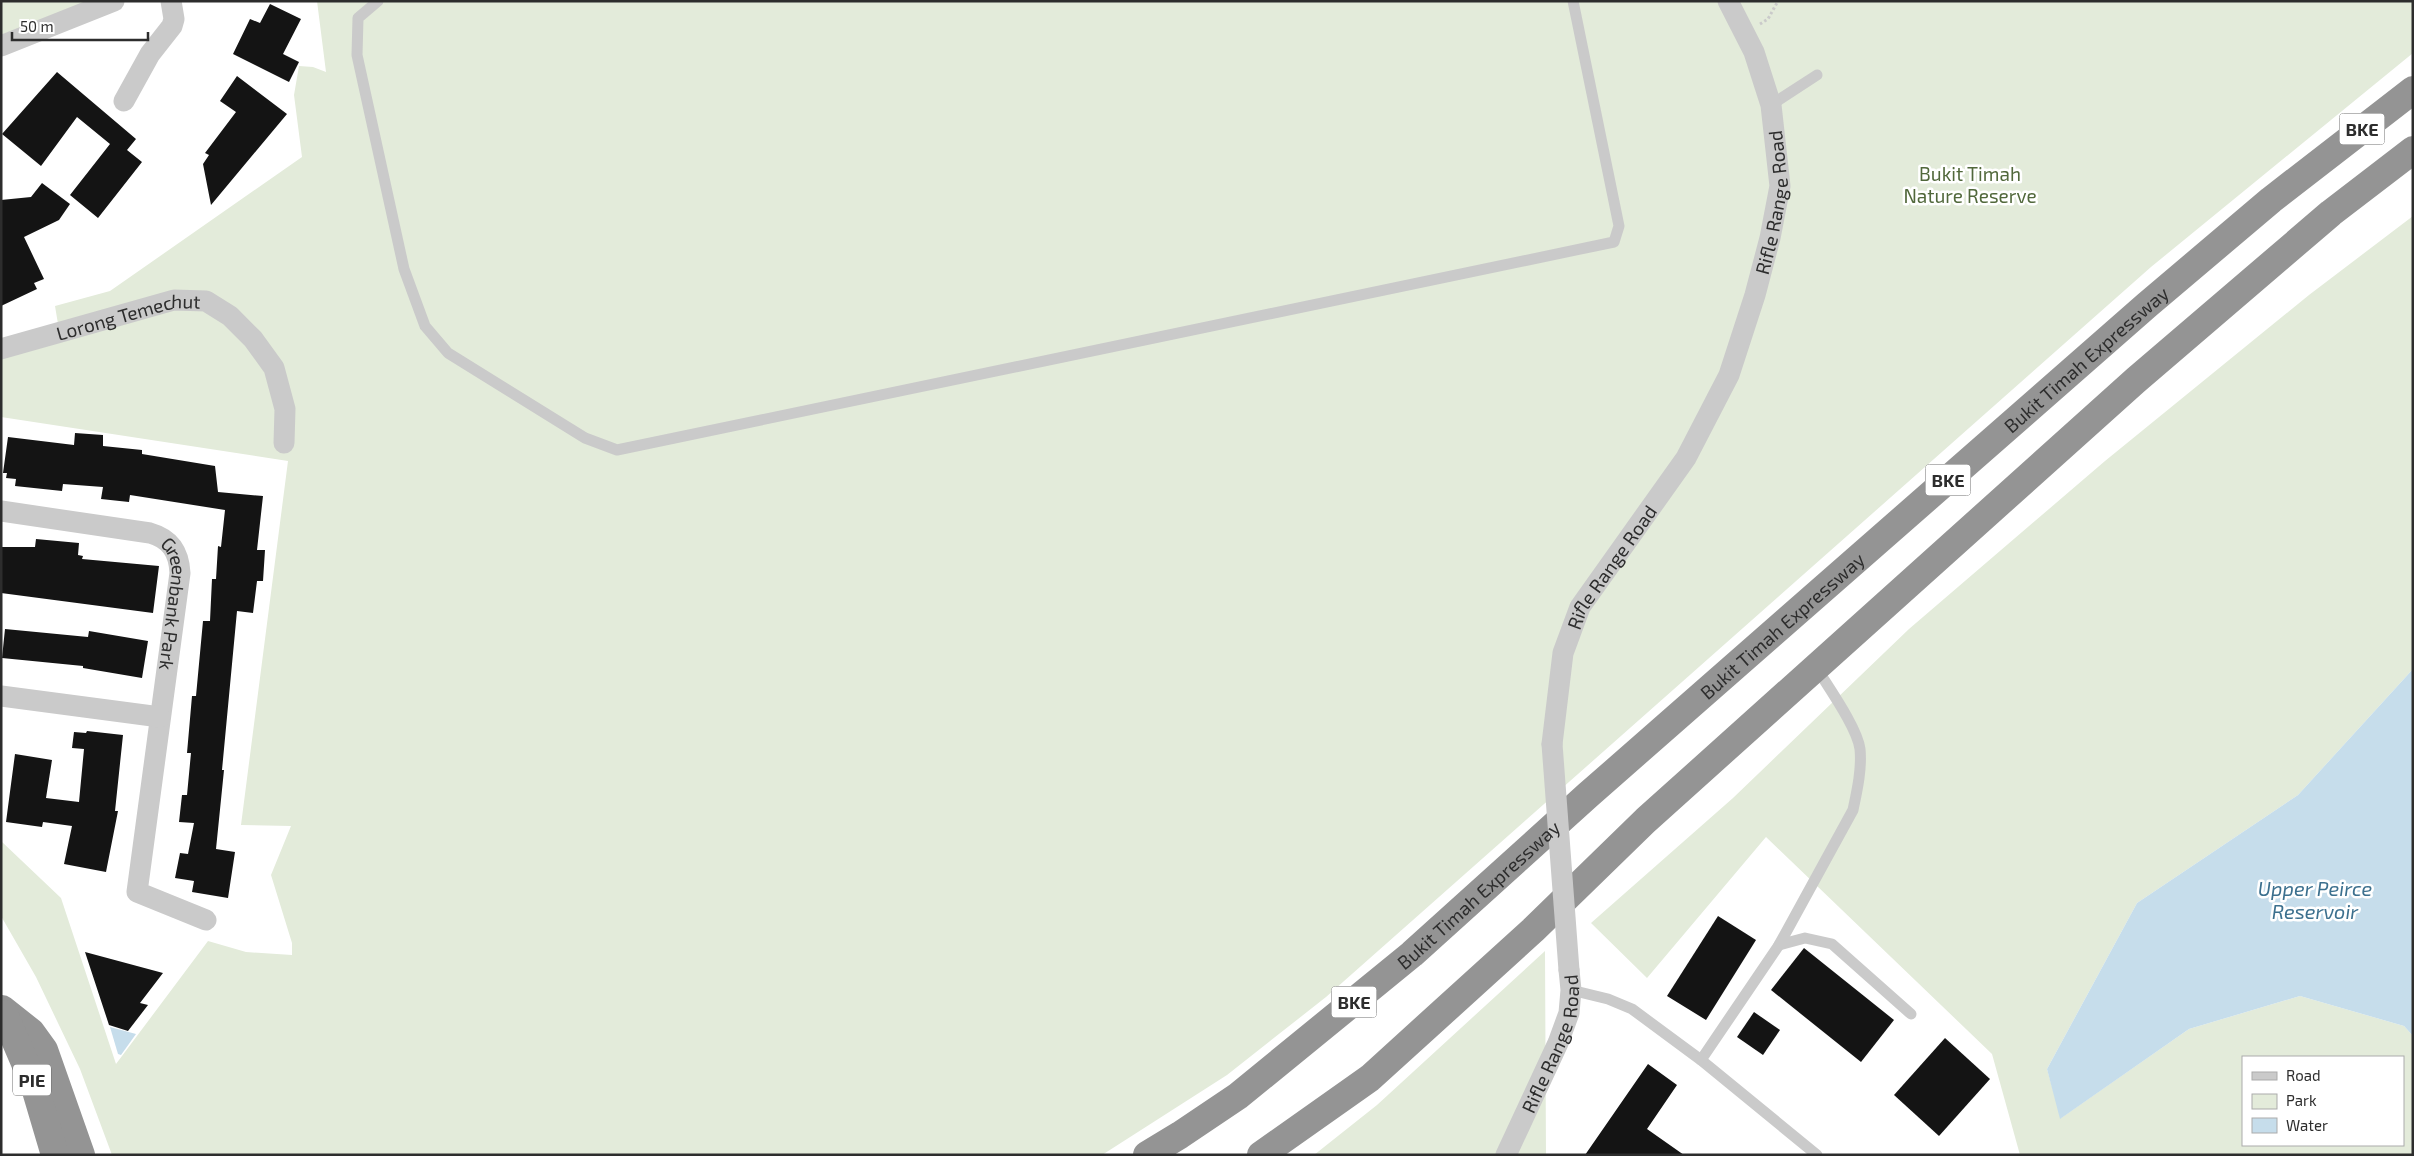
<svg xmlns="http://www.w3.org/2000/svg" width="2414" height="1156" viewBox="0 0 2414 1156" font-family="'Exo 2',sans-serif">
  <rect width="100%" height="100%" fill="#fff"/>
  <g fill="#e3ebda" fill-rule="evenodd">
    <path d="M1 1H89L1 35Z"/>
    <path d="M317 1H2413V53L2151 267 1326 997 1227 1075 1102 1155H112L80 1069 36 977 1 916V841L61 898 116 1064 208 941 246 952 292 955V943L271 875 291 826 241 825 288 461 1 417V339L58 324 55 306 110 291 302 157 294 95 299 66 313 67 326 72Z"/>
    <path d="M2413 216V669L2298 795 2137 903 2047 1069 2061 1118 2189 1029 2300 996 2404 1026 2413 1036V1155H2020L1992 1054 1766 837 1647 978 1591 923 1733 798 1909 629 2105 461 2309 295ZM2243 1057H2403V1145H2243Z"/>
    <path d="M1545 951 1546 1155H1314L1377 1105Z"/>
  </g>
  <g fill="#c6ddeb">
    <path d="M2413 669V1036L2404 1026 2300 996 2189 1029 2060 1119 2047 1069 2137 903 2298 795Z"/>
    <path d="M110 1027 136 1034 121 1055 118 1054Z"/>
  </g>
  <g fill="#141414">
    <path d="M270 4 301 19 283 54 299 62 289 82 233 54 250 19 260 23Z"/>
    <path d="M57 72 136 139 127 150 142 162 98 218 70 195 110 144 77 117 41 166 2 134Z"/>
    <path d="M237 76 287 114 211 205 203 164 209 155 205 153 236 112 220 101Z"/>
    <path d="M42 183 70 204 59 220 24 237 44 279 34 283 37 289 1 306V200L31 197Z"/>
    <path d="M75 433 103 435V446L142 450V454L215 466 218 492 263 496 257 550H265L263 581H257L253 613 237 611 222 770H224L216 849 235 852 228 898 192 892 194 881 175 878 180 853 188 854 194 823 179 822 182 795H187L191 753H187L192 696H196L203 621H210L212 579H216L218 546 221 547 225 510 130 495 129 502 101 499 103 487 63 484 62 491 15 486 16 479 6 478 7 473H3L8 437 74 445Z"/>
    <path d="M36 539 79 543 78 555 83 556 82 559 159 566 153 613 1 593V547H35Z"/>
    <path d="M5 629 88 637 89 631 148 641 142 678 83 668V666L2 658Z"/>
    <path d="M87 731 123 735 115 811H118L106 872 64 864 72 826 43 822 42 827 6 822 15 754 52 760 46 798 79 802 84 749 72 748 74 732 86 733Z"/>
    <path d="M1718 916 1756 940 1706 1020 1667 996Z"/>
    <path d="M1804 948 1894 1020 1861 1062 1771 990Z"/>
    <path d="M85 952 163 973 140 1003 148 1005 128 1031 109 1025Z"/>
    <path d="M1754 1012 1780 1030 1763 1055 1737 1037Z"/>
    <path d="M1945 1038 1990 1079 1939 1136 1894 1095Z"/>
    <path d="M1648 1064 1677 1085 1647 1129 1684 1155H1585Z"/>
  </g>
  <g fill="none" stroke-linecap="round" stroke-linejoin="round">
    <path stroke="#cacaca" stroke-width="3" stroke-dasharray="2.5 2.5" stroke-linecap="butt" d="M1760 24 1768 19 1778 1"/>
    <g stroke="#cacaca" stroke-width="11">
      <path d="M378 1 358 18 357 55 404 269 425 326 448 353 585 438 617 450 1614 242 1619 226 1573 1"/>
      <path d="M1771 105 1817 75"/>
      <path d="M1779 945 1805 938 1832 944 1911 1014"/>
      <path d="M1571 990 1608 999 1632 1009 1701 1060 1817 1155"/>
      <path d="M1701 1060 1779 945 1853 810C1857 791 1862 769 1860 749 1857 727 1828 687 1816 667"/>
    </g>
    <g stroke="#cacaca" stroke-width="21">
      <path d="M1 46 114 1"/>
      <path d="M124 101 150 54 172 26 174 19 171 1"/>
      <path id="s1" d="M1 349 174 300 206 301 230 316 253 339 274 368 285 409 284 443"/>
      <path id="s2" d="M1 511 150 533C171 539 179 552 180 573L137 892 206 920"/>
      <path d="M1 696 160 717"/>
      <path id="s3" d="M1552 744 1563 653 1580 607 1686 458 1729 375 1755 295 1770 238 1780 186 1771 105 1754 52 1728 1"/>
      <path id="s4" d="M1506 1155 1558 1043 1569 1013 1571 990 1569 970"/>
    </g>
    <g stroke="#949494" stroke-width="28">
      <path d="M2 1009 31 1032 44 1050 81 1155"/>
      <path d="M4 1014 34 1084 55 1155"/>
      <path id="s5" d="M1147 1155 1180 1135 1238 1096 1412 954 1588 795 2147 305 2271 200 2413 90"/>
      <path d="M1261 1155 1370 1078 1533 930 1646 820 2136 380 2331 213 2413 150"/>
    </g>
    <path stroke="#cacaca" stroke-width="21" d="M1552 744 1569 970"/>
  </g>
  <g text-anchor="middle" dominant-baseline="central" stroke-width="5" stroke-linejoin="round" paint-order="stroke">
    <g fill="#fff" stroke="#6c6c6c" stroke-width="1">
      <rect x="2339.5" y="113.5" width="45" height="31" rx="4"/>
      <rect x="1925.5" y="464.5" width="45" height="31" rx="4"/>
      <rect x="1331.5" y="986.5" width="45" height="31" rx="4"/>
      <rect x="13" y="1064.5" width="38" height="31" rx="4"/>
    </g>
    <g font-size="18" font-weight="bold" fill="#2d2d2d">
      <text x="2362" y="129">BKE</text>
      <text x="1948" y="480">BKE</text>
      <text x="1354" y="1002">BKE</text>
      <text x="32" y="1080">PIE</text>
    </g>
    <g font-size="19" fill="#51683b" stroke="#fff">
      <text x="1970" y="173">Bukit Timah<tspan x="1970" dy="22">Nature Reserve</tspan></text>
    </g>
    <g font-size="19" fill="#2d2d2d" stroke="#fff">
      <text stroke="none"><textPath href="#s3" startOffset="596">Rifle Range Road</textPath></text>
      <text stroke="none"><textPath href="#s1" startOffset="132">Lorong Temechut</textPath></text>
      <text stroke="none"><textPath href="#s5" startOffset="1232">Bukit Timah Expressway</textPath></text>
      <text stroke="none"><textPath href="#s3" startOffset="191">Rifle Range Road</textPath></text>
      <text stroke="none"><textPath href="#s2" startOffset="235">Greenbank Park</textPath></text>
      <text stroke="none"><textPath href="#s5" startOffset="828">Bukit Timah Expressway</textPath></text>
      <text stroke="none"><textPath href="#s5" startOffset="422">Bukit Timah Expressway</textPath></text>
      <text stroke="none"><textPath href="#s4" startOffset="121">Rifle Range Road</textPath></text>
    </g>
    <g font-size="20" font-style="italic" fill="#3c708e" stroke="#fff">
      <text x="2315" y="888">Upper Peirce<tspan x="2315" dy="23">Reservoir</tspan></text>
    </g>
  </g>
  <rect width="2414" height="1156" fill="none" stroke="#2d2d2d" stroke-width="5"/>
  <rect x="2242" y="1056" width="162" height="90" fill="#ffffff" stroke="#ababab"/>
  <rect x="2252" y="1072" width="25" height="8" fill="#cacaca" stroke="#ababab"/>
  <text x="2286" y="1081" font-size="15" fill="#2d2d2d">Road</text>
  <rect x="2252" y="1094" width="25" height="15" fill="#e3ebda" stroke="#ababab"/>
  <text x="2286" y="1106" font-size="15" fill="#2d2d2d">Park</text>
  <rect x="2252" y="1118" width="25" height="15" fill="#c6ddeb" stroke="#ababab"/>
  <text x="2286" y="1131" font-size="15" fill="#2d2d2d">Water</text>
  <path d="M12 32v8h136v-8" fill="none" stroke="#2d2d2d" stroke-width="2.5"/>
  <text x="20" y="32" font-size="15" fill="#2d2d2d" stroke="#ffffff" stroke-width="4" paint-order="stroke">50 m</text>
</svg>
